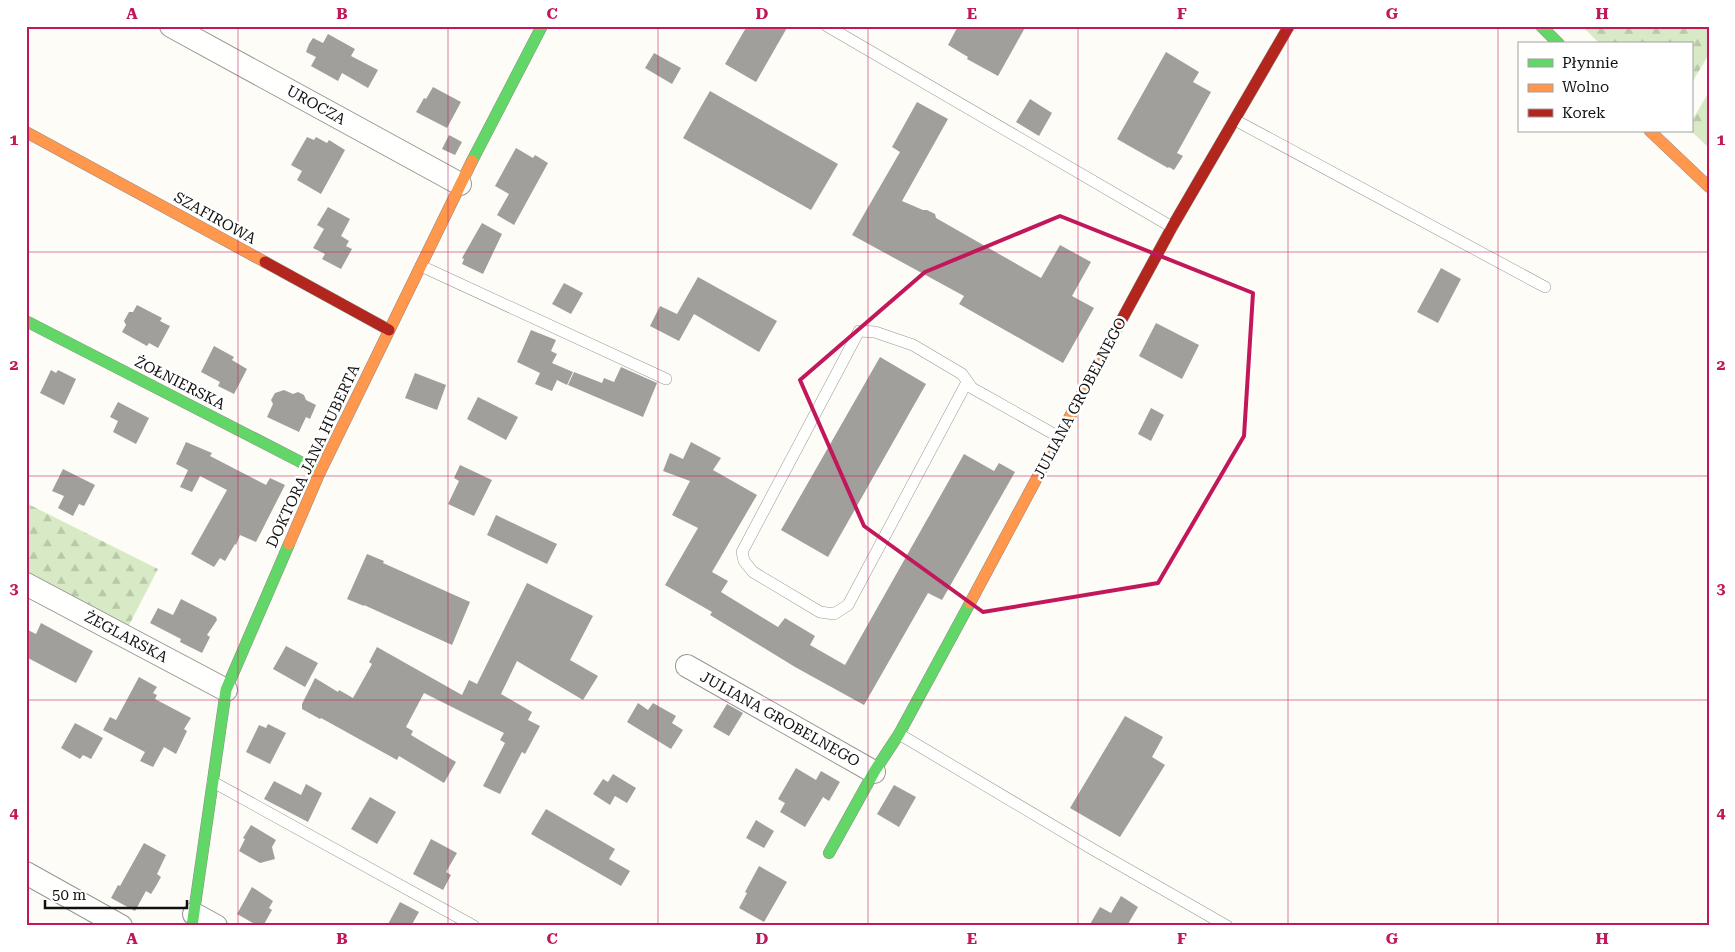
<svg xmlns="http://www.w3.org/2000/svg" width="1735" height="952" viewBox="0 0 1735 952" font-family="'Roboto Serif',serif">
  <defs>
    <pattern id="forest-firs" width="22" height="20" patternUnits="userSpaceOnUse" patternTransform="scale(1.25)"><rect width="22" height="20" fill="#d8eac5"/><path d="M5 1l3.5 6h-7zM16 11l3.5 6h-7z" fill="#b8c8a8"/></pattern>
  </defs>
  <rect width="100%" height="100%" fill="#fdfcf7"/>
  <g fill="url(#forest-firs)">
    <path d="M1582 26H1709V54L1691 84V44H1600Z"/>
    <path d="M1709 92V148L1691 131V122Z"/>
    <path d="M26 503 158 569 128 627 26 573Z"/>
  </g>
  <g fill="#a19f9c">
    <path d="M747 26H788L756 82 725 64Z"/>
    <path d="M958 26H1026L998 76 967 59 968 57 948 45Z"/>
    <path d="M328 34 355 49 351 56 378 70 368 88 342 73 338 81 311 66 316 57 306 52 309 44 313 38 323 43Z"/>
    <path d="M1166 52 1199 72 1193 82 1211 92 1177 153 1183 156 1174 170 1169 167 1168 168 1117 139Z"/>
    <path d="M654 53 681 68 672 84 645 68Z"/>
    <path d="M433 87 461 102 447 128 416 112 424 98 426 99Z"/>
    <path d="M710 91 838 164 811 210 683 138Z"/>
    <path d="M1030 99 1052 113 1039 136 1016 122Z"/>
    <path d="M917 102 948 119 902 201 923 210H927L935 214 936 218 1041 278 1060 245 1091 262 1072 296 1094 308 1063 363 959 304 964 296 852 235 900 152 892 147Z"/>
    <path d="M449 135 462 142 455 155 442 149Z"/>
    <path d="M307 137 314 140 316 137 327 143 329 140 345 150 321 194 297 180 302 171 291 165Z"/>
    <path d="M516 148 533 158 535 155 548 163 514 225 497 215 509 194 495 186Z"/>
    <path d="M328 207 350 219 341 236 349 241 346 246 352 249 341 269 322 259 325 254 313 248 324 229 317 225Z"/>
    <path d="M482 223 502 234 483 274 462 264 464 259 462 258Z"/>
    <path d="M1441 268 1461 279 1438 323 1417 312Z"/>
    <path d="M698 277 777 321 759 352 694 314 679 341 650 326 660 306 677 314Z"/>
    <path d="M564 283 583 293 571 314 552 304Z"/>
    <path d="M137 305 162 318 160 321 170 326 158 348 149 343 147 346 122 332 126 325 124 321 129 312H133Z"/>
    <path d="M1156 323 1199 345 1182 379 1139 356Z"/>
    <path d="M531 330 556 340 551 351 557 354 552 363 573 372 567 385 557 380 552 391 535 384 540 373 517 362Z"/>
    <path d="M214 346 234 357 232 360 247 369 234 394 218 386 220 382 201 372Z"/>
    <path d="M880 357 926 384 828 557 781 530Z"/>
    <path d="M621 367 657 383 643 417 568 385 574 372 602 383 604 378 614 382Z"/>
    <path d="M51 370 56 373 58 370 76 379 64 405 40 393Z"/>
    <path d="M415 373 446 385 437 410 405 398Z"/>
    <path d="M284 390 293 394 298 392 304 395 306 400 316 405 310 419 306 417 299 432 267 417 273 404 271 400 275 393Z"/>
    <path d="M478 397 518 417 506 440 467 419Z"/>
    <path d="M118 402 149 418 136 444 113 432 118 421 110 417Z"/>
    <path d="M1151 408 1164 415 1151 441 1138 434Z"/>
    <path d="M186 442 212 453 210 456 266 485 270 478 285 485 256 542 240 535 236 545 235 544 225 561 220 558 214 567 191 554 227 490 200 476 192 492 180 487 188 470 176 464Z"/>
    <path d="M691 442 721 458 713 470 757 495 712 572 728 581 721 592 778 627 785 618 815 636 810 645 845 665 964 454 994 471 999 463 1015 472 942 600 928 593 864 705 795 667 710 615 712 612 665 585 698 528 672 515 690 481 663 471 670 453 683 459Z"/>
    <path d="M460 465 492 480 474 516 448 504 459 481 454 478Z"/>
    <path d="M63 469 95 485 84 506 79 504 73 516 58 508 64 496 52 491Z"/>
    <path d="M496 515 557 544 547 564 487 535Z"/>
    <path d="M367 554 384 561 383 563 470 602 452 645 364 605V606L347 599Z"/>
    <path d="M527 583 593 616 570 660 598 676 583 700 517 661 501 694 532 712 528 720 540 726 525 754 522 752 500 794 483 786 505 743 500 740 504 733 424 693 406 727 413 731 411 735 456 762 444 783 399 756 397 760 321 718 320 719 302 709V704L315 678 338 692 339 690 353 698 372 664 369 662 377 647 462 695 469 680 477 684Z"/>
    <path d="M181 599 216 617 217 620 207 635 210 637 202 653 180 642 181 639 150 623 158 608 173 615Z"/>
    <path d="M41 623 93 651 76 683 26 657V629L36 634Z"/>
    <path d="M286 646 318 663 305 687 273 669Z"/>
    <path d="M139 677 157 687 153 693 157 695 155 699 191 718 184 729 187 731 176 754 164 747 153 767 140 761 145 752 103 730 110 717 116 720Z"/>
    <path d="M638 703 648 710 653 703 676 716 672 723 683 730 671 749 627 722Z"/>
    <path d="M727 704 743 713 729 736 713 727Z"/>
    <path d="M1125 716 1163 737 1152 757 1165 765 1120 837 1070 808Z"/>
    <path d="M75 723 103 738 91 759 83 755 80 759 61 748Z"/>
    <path d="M268 724 286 733 270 764 246 752 259 725 266 728Z"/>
    <path d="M796 768 816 780 821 771 840 782 829 801 823 797 805 827 780 812 785 803 778 799Z"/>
    <path d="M613 774 636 788 627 803 615 796 610 805 593 794 603 779 608 782Z"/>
    <path d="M274 781 301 795 306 784 322 793 308 822 264 799Z"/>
    <path d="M894 785 916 797 899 827 877 814Z"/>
    <path d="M370 797 396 812 377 844 351 829Z"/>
    <path d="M546 809 615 849 609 859 630 871 621 886 531 834Z"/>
    <path d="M756 820 774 831 764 848 746 838Z"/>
    <path d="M251 825 276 840 272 847 275 859 260 863 239 851 245 839 243 838Z"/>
    <path d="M431 839 457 853 446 872 451 875 443 890 413 874Z"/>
    <path d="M144 843 166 855 157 874 161 877 156 886 151 894 146 891 135 911 111 898 118 885 120 886Z"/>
    <path d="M759 866 787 882 764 922 739 908 747 893 745 892Z"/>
    <path d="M252 887 273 901 269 908 272 910 263 926H258L237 914Z"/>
    <path d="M1121 896 1138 907 1128 924 1132 926H1089L1100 907 1111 913Z"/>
    <path d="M400 902 419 912 411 926H387Z"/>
  </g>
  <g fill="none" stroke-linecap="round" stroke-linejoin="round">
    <defs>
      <g id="lane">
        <path d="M827 26 1172 227"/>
        <path d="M1235 120 1545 287"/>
        <path d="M421 266 666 379"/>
        <path d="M967 382 848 605 834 614 820 612 753 572 744 561 742 552 859 331 875 332 913 345 962 374 972 388 1059 437"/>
        <path d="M899 734 1094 850 1227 926"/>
        <path d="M213 782 474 926"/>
      </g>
      <g id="street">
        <path d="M171 26 460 184"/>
        <path d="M26 584 226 690"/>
        <path d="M687 666 874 772"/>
        <path d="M26 873 121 926"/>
        <path d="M194 914 216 926"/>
      </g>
      <g id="fast">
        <path d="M1541 26 1559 44"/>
        <path d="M472 161 542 26"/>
        <path d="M26 321 320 472"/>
        <path d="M829 853 874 772 899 734 970 603"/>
        <path d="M192 926 226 690 289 544"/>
      </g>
      <g id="slow">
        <path d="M1650 131 1709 187"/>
        <path d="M26 132 265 262"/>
        <path d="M289 544 320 472 472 161"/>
        <path d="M970 603 1121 321"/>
      </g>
      <g id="jam">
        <path d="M265 262 389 330"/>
        <path d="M1121 321 1172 227 1289 26"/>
      </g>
    </defs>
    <use href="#lane" stroke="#979795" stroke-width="12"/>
    <use href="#street" stroke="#979795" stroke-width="24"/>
    <use href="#fast" stroke="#8e8d8b" stroke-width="12"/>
    <use href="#slow" stroke="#8e8d8b" stroke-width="12"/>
    <use href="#jam" stroke="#8e8d8b" stroke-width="12"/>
    <use href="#lane" stroke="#fffffe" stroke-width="11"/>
    <use href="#street" stroke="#fffffe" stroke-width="22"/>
    <use href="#fast" stroke="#63d668" stroke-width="11"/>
    <use href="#slow" stroke="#ff974d" stroke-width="11"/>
    <use href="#jam" stroke="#b3261e" stroke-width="11"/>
  </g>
  <path fill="none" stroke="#c2185b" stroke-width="4" stroke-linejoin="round" d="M1060 216 1253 293 1244 436 1158 583 983 612 864 526 800 380 925 272Z"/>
  <path fill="none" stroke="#c2185b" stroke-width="1" stroke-opacity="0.55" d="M238 26V926M448 26V926M658 26V926M868 26V926M1078 26V926M1288 26V926M1498 26V926M26 252H1709M26 476H1709M26 700H1709"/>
  <g text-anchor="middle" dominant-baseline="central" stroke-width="5" stroke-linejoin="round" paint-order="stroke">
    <g font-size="15" fill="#111" stroke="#fff">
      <text transform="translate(316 105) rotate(29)">UROCZA</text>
      <text transform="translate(215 218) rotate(29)">SZAFIROWA</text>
      <text transform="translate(180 383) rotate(27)">ŻOŁNIERSKA</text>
      <text transform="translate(1080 398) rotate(-62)">JULIANA GROBELNEGO</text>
      <text transform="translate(313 456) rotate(-65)">DOKTORA JANA HUBERTA</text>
      <text transform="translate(126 637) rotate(28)">ŻEGLARSKA</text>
      <text transform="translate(780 719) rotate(29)">JULIANA GROBELNEGO</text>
    </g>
  </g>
  <rect width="1735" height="952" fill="none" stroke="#ffffff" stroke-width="55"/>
  <rect x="1518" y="42" width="175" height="90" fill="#ffffff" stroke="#a0a0a0"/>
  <rect x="1528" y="59" width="25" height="8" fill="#63d668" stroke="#a0a0a0"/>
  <text x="1562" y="68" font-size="15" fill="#111111">Płynnie</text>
  <rect x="1528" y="84" width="25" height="8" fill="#ff974d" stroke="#a0a0a0"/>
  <text x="1562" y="92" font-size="15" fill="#111111">Wolno</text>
  <rect x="1528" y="109" width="25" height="8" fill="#b3261e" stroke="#a0a0a0"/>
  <text x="1562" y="118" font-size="15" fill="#111111">Korek</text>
  <path d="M45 900v8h142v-8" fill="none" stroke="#111111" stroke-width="2.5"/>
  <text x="52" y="900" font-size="15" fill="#111111" stroke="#ffffff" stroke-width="4" paint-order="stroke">50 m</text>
  <rect x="28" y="28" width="1680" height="896" fill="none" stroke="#c2185b" stroke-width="2"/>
  <g font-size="16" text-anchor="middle" font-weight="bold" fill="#c2185b">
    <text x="132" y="19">A</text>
    <text x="342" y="19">B</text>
    <text x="552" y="19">C</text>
    <text x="762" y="19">D</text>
    <text x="972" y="19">E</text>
    <text x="1182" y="19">F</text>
    <text x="1392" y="19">G</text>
    <text x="1602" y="19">H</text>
    <text x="14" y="145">1</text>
    <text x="1721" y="145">1</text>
    <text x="14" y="370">2</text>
    <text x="1721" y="370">2</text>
    <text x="14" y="594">3</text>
    <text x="1721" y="594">3</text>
    <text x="14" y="818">4</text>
    <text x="1721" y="818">4</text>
    <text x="132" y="944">A</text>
    <text x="342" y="944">B</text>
    <text x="552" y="944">C</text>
    <text x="762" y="944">D</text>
    <text x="972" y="944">E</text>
    <text x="1182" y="944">F</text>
    <text x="1392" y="944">G</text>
    <text x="1602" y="944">H</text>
  </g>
</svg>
